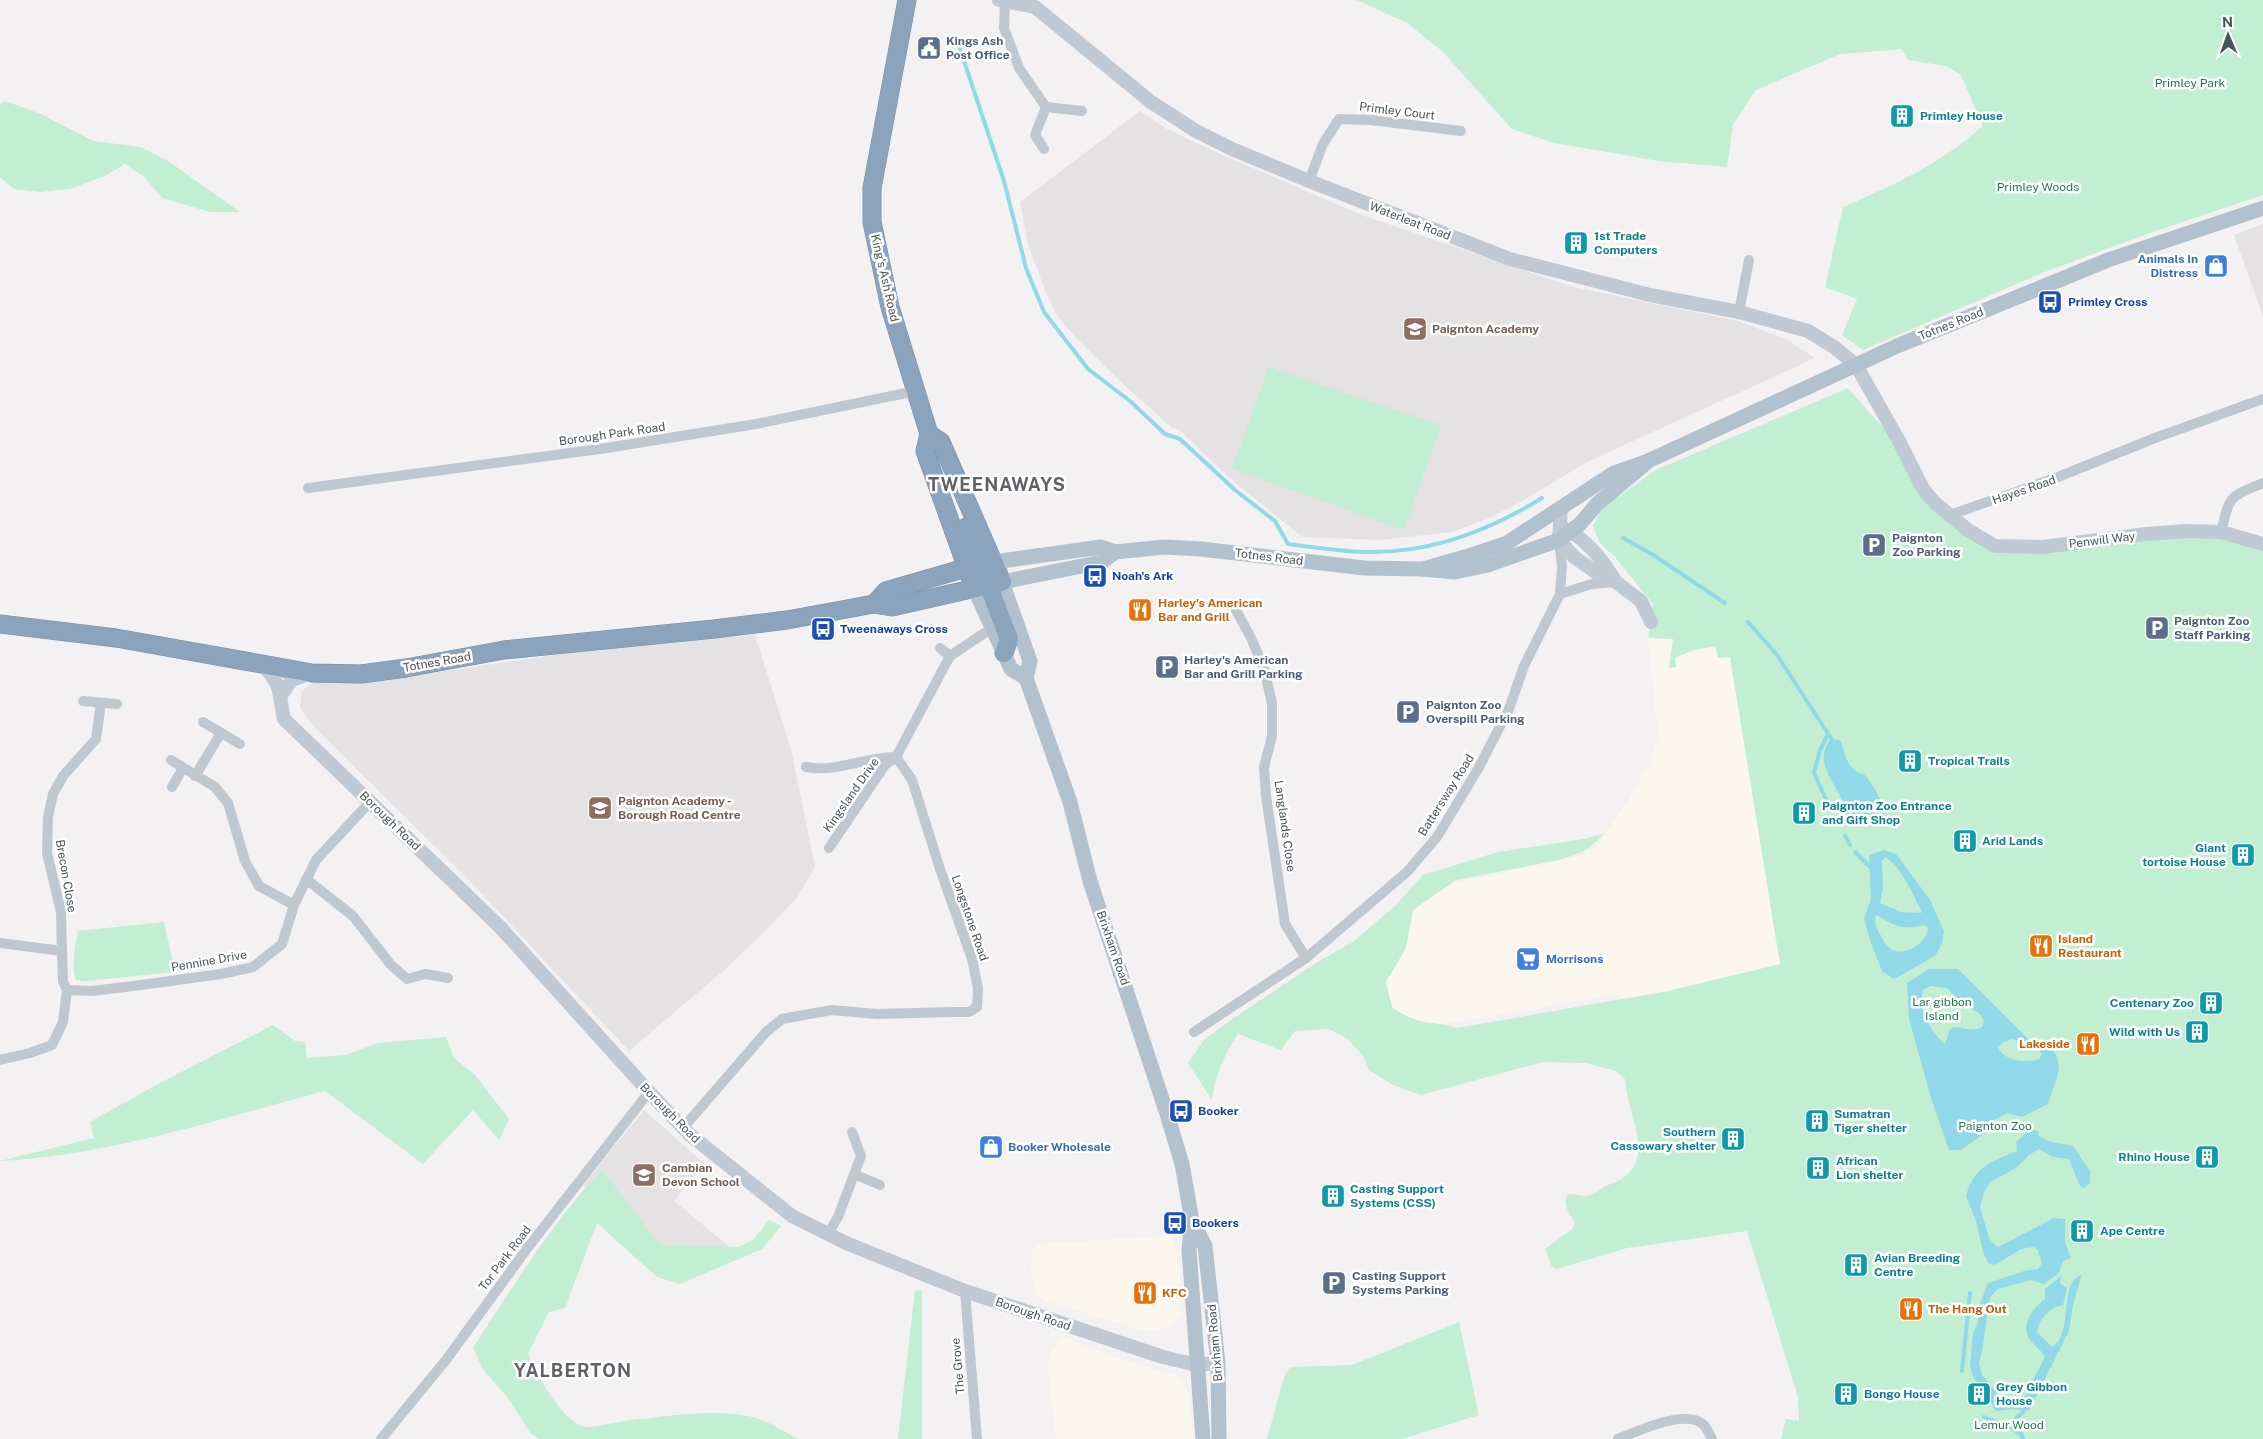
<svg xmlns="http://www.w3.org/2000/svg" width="2263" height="1439" viewBox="0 0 2263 1439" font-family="'Public Sans',sans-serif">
  <rect width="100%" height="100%" fill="#f3f1f1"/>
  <g fill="#fcf7ec">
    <path d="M1648 638 1720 640 1730 657 1780 964 1668 991 1627 998 1614 995 1415 1029 1392 1020 1379 988 1412 905 1425 896 1456 883 1583 855 1597 846 1628 801 1648 766 1658 736Z"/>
    <path d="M1173 1236 1179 1269 1181 1315 1170 1327 1155 1331 1137 1329 1046 1301 1036 1295 1031 1273 1032 1249 1042 1243Z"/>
    <path d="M1063 1336 1119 1359 1176 1375 1189 1392 1193 1439H1056L1048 1367 1049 1356Z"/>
  </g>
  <g fill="#e4e2e3">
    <path d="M1140 111 1165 128 1211 150 1362 215 1573 287 1738 321 1786 339 1815 358 1587 462 1519 503 1487 519 1452 532 1380 540 1302 537 1237 484 1178 429 1172 428 1118 379 1076 338 1056 314 1045 290 1028 244 1020 202Z"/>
    <path d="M2263 224V317L2234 235Z"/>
    <path d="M755 635 791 749 815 867 796 899 768 928 729 966 629 1051 474 885 316 729 300 708 302 691 314 682 379 681 602 648Z"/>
    <path d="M644 1110 705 1164 674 1201 736 1252 656 1259 583 1185Z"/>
  </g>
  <g fill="#c2eed2">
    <path d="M1357 0H2263V195L2147 234 2042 273 1863 350 1842 335 1857 299 1825 287 1843 207C1893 186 1943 162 1983 126L1961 75 1946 66 1908 60 1902 49 1840 54 1756 90 1733 125 1727 167 1659 161 1554 143 1512 129 1442 51 1407 23Z"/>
    <path d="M5 101 41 114 93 141 141 147 168 161 240 212H210L162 198 144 177 125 164 107 175 70 189 40 192 14 189 0 177V104Z"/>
    <path d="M1269 367 1441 425 1404 530 1232 469Z"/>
    <path d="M1848 388 1876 420 1899 441 1923 489 1995 546 2187 531 2263 544V1439H1781L1786 1419 1799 1421 1798 1397 1747 1231 1627 1248 1557 1269 1552 1267 1545 1249 1572 1229 1575 1224C1572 1215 1559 1203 1569 1194 1576 1194 1585 1198 1592 1195 1598 1192 1602 1187 1608 1185 1663 1167 1627 1117 1625 1079L1616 1071 1586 1063 1543 1062 1421 1095 1393 1085 1369 1070 1363 1056 1348 1039 1329 1029 1295 1031 1281 1050 1238 1034C1224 1056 1215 1074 1212 1100L1188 1063 1204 1040 1228 1022 1319 961 1353 942 1395 906 1423 875 1498 852 1578 840 1604 834 1589 848 1579 853 1559 860 1456 880 1413 910 1406 948 1386 982 1392 1007C1403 1015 1416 1021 1429 1023 1440 1024 1447 1024 1457 1028L1668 991 1780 964 1730 657 1718 658 1715 646 1694 650 1675 658 1676 667 1669 668 1673 639 1648 638 1653 604 1615 557 1600 543 1593 526 1601 509 1656 470Z"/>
    <path d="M164 922 175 972 86 981 76 980C71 965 75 946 78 931Z"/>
    <path d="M273 1025 295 1041 305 1042 307 1058 346 1055 378 1043 446 1037 454 1058 475 1075 509 1119 499 1140 473 1110 423 1164 325 1091C218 1119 111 1155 0 1161L94 1138 90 1122 160 1083Z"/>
    <path d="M602 1170 660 1245 738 1247 754 1239 769 1220 781 1226 762 1249 680 1284 657 1277 597 1223 565 1308 549 1312 528 1353C536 1374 562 1422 585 1427 593 1428 621 1421 631 1420 670 1416 714 1408 753 1417 768 1421 784 1432 798 1439H540L531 1434 507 1397 483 1369 473 1348C513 1287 552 1222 602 1170Z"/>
    <path d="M915 1290 922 1291V1439H898Z"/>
    <path d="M1459 1322 1479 1415 1402 1439H1267L1284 1377 1290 1367 1352 1365Z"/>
  </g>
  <g fill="#91d9e9" fill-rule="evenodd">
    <path d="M1831 738 1841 741C1845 756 1848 771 1865 775 1876 790 1883 800 1885 819 1869 813 1863 812 1847 821 1846 816 1846 810 1844 805 1836 782 1812 763 1831 738Z"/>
    <path d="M1884 850 1896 854 1930 900 1944 931 1942 944 1935 956 1894 979 1882 971 1871 943 1864 919 1871 899 1869 855ZM1885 857C1902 867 1912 893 1921 910V913L1901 912 1880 903 1883 888 1882 861ZM1876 915C1895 925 1900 931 1924 925L1928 927C1929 940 1908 955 1896 951 1887 949 1884 941 1880 934 1876 928 1874 923 1876 915Z"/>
    <path d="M1929 969H1958L2031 1042H2046C2069 1065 2055 1078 2048 1104L2022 1117 2008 1113 1990 1122 1988 1131 1961 1150H1949L1931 1098 1909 1019 1907 983ZM1931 986 1947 988 1962 1004 1979 1013 1984 1021 1982 1027C1968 1034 1962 1024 1950 1029L1945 1044C1931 1032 1916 1008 1924 989ZM2012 1039 2036 1046 2042 1054 2039 1059C2027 1064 2003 1061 1998 1047L2004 1042Z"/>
    <path d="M2030 1129 2038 1131 2039 1136 2051 1142 2073 1146 2090 1171V1183L2084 1188 2080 1186 2069 1159 2053 1157 2039 1149 2029 1155 2016 1168 1990 1182 1984 1192 1980 1208 1990 1240 1998 1247 2054 1218 2065 1219V1242L2071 1258 2063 1261 2059 1273 2044 1284 2031 1280 1998 1289 1990 1297 1982 1352 1979 1363 1982 1375 2002 1399 2016 1400 2028 1394 2031 1384 2045 1357C2042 1351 2037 1348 2032 1342 2018 1327 2032 1309 2045 1299V1289L2061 1276 2060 1283 2067 1288 2063 1305C2050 1307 2039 1319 2037 1332L2052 1347C2071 1336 2062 1298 2073 1281 2075 1278 2080 1276 2082 1274L2073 1305 2069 1331 2030 1409 2026 1411 2013 1409 1997 1411 1994 1409 1988 1394 1974 1379 1970 1366 1973 1334 1978 1322V1309L1988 1283 2024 1271 2038 1269 2042 1263 2038 1250 2034 1247 2021 1249 1995 1265 1988 1263 1983 1252 1976 1221 1966 1196C1974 1166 1991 1162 2017 1151L2016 1142Z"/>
  </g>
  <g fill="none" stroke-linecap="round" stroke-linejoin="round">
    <g stroke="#91d9e9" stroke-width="4">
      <path d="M960 49 1004 181 1026 268 1044 312 1088 369 1130 401 1165 434 1180 439 1235 490 1275 521 1288 544C1313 547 1339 551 1364 552 1428 554 1489 531 1542 498"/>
      <path d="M1623 538 1652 554 1725 603"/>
      <path d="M1748 622 1777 655 1831 738"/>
      <path d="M1828 734 1820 750 1814 773 1831 810"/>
      <path d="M1845 836 1850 845"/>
      <path d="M1855 852 1870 867"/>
      <path d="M1962 1371 1970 1293"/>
      <path d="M1984 1417 2008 1426"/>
      <path d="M2023 1439 2021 1434 2008 1426 2023 1412"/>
    </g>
    <defs>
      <g id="highway">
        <path d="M907 0 872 188V222L890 307 929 434 925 451 974 588"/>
        <path d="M966 527 1009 639 1004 653"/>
        <path d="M874 604 886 591 976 565"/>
        <path d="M0 624 116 638 312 673 361 674 406 668 504 650 714 629 787 620 874 604 892 607 1002 582 941 442 929 434"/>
      </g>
    </defs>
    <use href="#highway" stroke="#768fa9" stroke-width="19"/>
    <g stroke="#bfc8cf" stroke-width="10">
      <path d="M1005 1 1004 28 1019 68 1046 107 1082 111"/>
      <path d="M1044 149 1035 135 1046 107"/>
      <path d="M1309 181 1323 144 1339 119 1371 120 1461 131"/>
      <path d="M1739 312 1749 260"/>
      <path d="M308 488 600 449 756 424 916 391"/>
      <path d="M1950 515 2058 477 2155 438 2263 399"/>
      <path d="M2221 532C2230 495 2229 497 2263 483"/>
      <path d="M1560 594 1592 584 1613 582"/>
      <path d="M1236 610 1252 640 1264 669 1272 703V736L1264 767 1266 796 1285 924 1306 958"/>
      <path d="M940 648 950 656"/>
      <path d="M83 701 117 704"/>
      <path d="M203 722 240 744"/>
      <path d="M171 760 215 787 228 803 245 861 259 886 294 905"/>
      <path d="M806 767C835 773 866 757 896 757"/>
      <path d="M195 776 221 733"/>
      <path d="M172 787 183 768"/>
      <path d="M829 848 885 765 896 757"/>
      <path d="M306 879 353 916 391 965 407 979 425 974 448 978"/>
      <path d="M0 943 62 951 63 981 67 990 92 991 141 985 221 974 253 967 282 944 294 905 316 860 370 802"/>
      <path d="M62 951 61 912 47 853 48 817 53 794 63 776 96 739 101 703"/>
      <path d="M1194 1032 1306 958 1407 872 1437 837 1478 769 1509 709 1524 666 1560 594 1562 566 1559 540"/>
      <path d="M0 1060 30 1053 52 1045 63 1022 67 990"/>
      <path d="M683 1128 766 1032 782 1019 832 1010 877 1014 952 1012H969L977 1007 978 988 972 959 940 869 912 780 896 757 950 656 992 628"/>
      <path d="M854 1174 880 1185"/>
      <path d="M828 1234 838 1217 861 1156 852 1132"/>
      <path d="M965 1291 977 1439"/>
      <path d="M381 1439 446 1360 529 1246 649 1092"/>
      <path d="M1618 1439C1638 1431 1686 1408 1704 1425 1707 1429 1710 1435 1712 1439"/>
    </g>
    <g stroke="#c0cad4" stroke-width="14">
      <path d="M999 0 1035 7 1151 102 1196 131 1232 149 1309 181 1510 259 1650 295 1739 312 1808 331 1834 347 1856 365 1899 441 1923 489 1935 503 1968 530 1995 546 2043 547 2146 534 2187 531 2221 532 2263 544"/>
      <path d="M1561 508 1559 540 1574 557 1597 573 1616 582 1641 601 1651 622"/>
      <path d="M1562 527C1586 538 1603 560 1616 582"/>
      <path d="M262 665C283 685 278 693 284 719L500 927 649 1092 689 1134 792 1216 846 1243 965 1291 1163 1357 1197 1365 1218 1363"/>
      <path d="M280 696 292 680 312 673"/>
    </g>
    <g stroke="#b2c1ce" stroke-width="15">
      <path d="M1115 552 1102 562 1002 582 1030 661 1026 678 1070 802 1090 881 1167 1114 1182 1164 1192 1221 1205 1246 1218 1363 1219 1439"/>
      <path d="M994 562 1101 547 1115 552 1164 547 1201 549 1364 568 1423 569 1455 572 1488 565 1559 540 1580 524 1597 504 1645 464"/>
      <path d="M1423 569 1465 557 1507 543 1614 473 1648 461 1897 346 1976 314 2108 260 2263 208"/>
      <path d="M974 588 1011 669 1026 678"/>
      <path d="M1192 1221 1189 1250 1203 1439"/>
    </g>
    <use href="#highway" stroke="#8ba4bd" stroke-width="18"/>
  </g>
  <defs>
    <symbol id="civic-square" viewBox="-11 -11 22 22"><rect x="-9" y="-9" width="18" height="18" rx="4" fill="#5c6f8a" stroke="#fff"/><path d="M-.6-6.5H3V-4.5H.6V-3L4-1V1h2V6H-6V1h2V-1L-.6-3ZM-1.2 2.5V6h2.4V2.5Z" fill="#fff"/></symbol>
    <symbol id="building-square" viewBox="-11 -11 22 22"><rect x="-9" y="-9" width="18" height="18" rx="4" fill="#0f9aa8" stroke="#fff"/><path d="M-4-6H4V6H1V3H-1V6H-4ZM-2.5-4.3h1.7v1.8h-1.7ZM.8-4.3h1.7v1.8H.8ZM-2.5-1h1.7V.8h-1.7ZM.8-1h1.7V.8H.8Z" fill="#fff"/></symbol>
    <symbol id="shop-square" viewBox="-11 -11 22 22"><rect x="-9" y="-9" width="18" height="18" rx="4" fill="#3f7fe0" stroke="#fff"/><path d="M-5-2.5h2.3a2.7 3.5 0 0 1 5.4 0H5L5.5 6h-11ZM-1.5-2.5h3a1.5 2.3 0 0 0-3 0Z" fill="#fff"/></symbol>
    <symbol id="bus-square" viewBox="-11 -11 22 22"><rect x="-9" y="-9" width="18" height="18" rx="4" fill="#1a4fb4" stroke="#fff"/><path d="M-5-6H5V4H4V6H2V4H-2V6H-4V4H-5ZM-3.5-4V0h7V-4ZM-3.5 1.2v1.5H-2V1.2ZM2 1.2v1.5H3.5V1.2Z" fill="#fff"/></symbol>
    <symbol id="school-square" viewBox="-11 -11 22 22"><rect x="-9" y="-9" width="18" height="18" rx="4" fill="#8d6e63" stroke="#fff"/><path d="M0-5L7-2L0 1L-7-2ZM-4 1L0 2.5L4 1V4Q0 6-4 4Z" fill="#fff"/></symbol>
    <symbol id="parking-square" viewBox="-11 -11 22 22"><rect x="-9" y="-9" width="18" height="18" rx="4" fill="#5c6f8a" stroke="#fff"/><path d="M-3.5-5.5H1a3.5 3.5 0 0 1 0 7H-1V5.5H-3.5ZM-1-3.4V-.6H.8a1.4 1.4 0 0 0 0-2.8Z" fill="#fff"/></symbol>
    <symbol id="restaurant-square" viewBox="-11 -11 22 22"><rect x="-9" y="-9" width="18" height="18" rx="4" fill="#e8710a" stroke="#fff"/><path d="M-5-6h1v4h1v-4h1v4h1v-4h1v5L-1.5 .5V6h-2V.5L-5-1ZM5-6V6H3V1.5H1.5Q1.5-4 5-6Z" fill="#fff"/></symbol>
    <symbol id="supermarket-square" viewBox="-11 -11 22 22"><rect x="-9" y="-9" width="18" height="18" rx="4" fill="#3f7fe0" stroke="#fff"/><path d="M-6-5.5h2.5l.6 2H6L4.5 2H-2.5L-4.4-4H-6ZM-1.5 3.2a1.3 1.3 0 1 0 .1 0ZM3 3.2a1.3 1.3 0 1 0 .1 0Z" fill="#fff"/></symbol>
  </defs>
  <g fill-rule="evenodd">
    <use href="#civic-square" x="915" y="34" width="28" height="28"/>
    <use href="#building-square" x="1888" y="102" width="28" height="28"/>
    <use href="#building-square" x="1562" y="229" width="28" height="28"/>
    <use href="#shop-square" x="2202" y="252" width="28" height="28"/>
    <use href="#bus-square" x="2036" y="288" width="28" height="28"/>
    <use href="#school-square" x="1401" y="315" width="28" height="28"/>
    <use href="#parking-square" x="1860" y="531" width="28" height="28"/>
    <use href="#bus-square" x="1081" y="562" width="28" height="28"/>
    <use href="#restaurant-square" x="1126" y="596" width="28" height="28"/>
    <use href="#parking-square" x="2143" y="614" width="28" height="28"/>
    <use href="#bus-square" x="809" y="615" width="28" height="28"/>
    <use href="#parking-square" x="1153" y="653" width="28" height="28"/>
    <use href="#parking-square" x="1394" y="698" width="28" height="28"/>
    <use href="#building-square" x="1896" y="747" width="28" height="28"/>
    <use href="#school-square" x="586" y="794" width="28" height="28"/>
    <use href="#building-square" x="1790" y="799" width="28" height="28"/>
    <use href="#building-square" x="1951" y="827" width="28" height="28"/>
    <use href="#building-square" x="2229" y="841" width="28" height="28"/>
    <use href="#restaurant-square" x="2027" y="932" width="28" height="28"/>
    <use href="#supermarket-square" x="1514" y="945" width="28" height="28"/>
    <use href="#building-square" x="2197" y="989" width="28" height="28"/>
    <use href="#building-square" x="2183" y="1018" width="28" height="28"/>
    <use href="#restaurant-square" x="2074" y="1030" width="28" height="28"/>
    <use href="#bus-square" x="1167" y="1097" width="28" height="28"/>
    <use href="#building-square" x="1803" y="1107" width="28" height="28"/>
    <use href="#building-square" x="1719" y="1125" width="28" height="28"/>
    <use href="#shop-square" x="977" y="1133" width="28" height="28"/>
    <use href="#building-square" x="2193" y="1143" width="28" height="28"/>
    <use href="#building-square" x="1804" y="1154" width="28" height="28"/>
    <use href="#school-square" x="630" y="1161" width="28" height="28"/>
    <use href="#building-square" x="1319" y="1182" width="28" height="28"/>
    <use href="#bus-square" x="1161" y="1209" width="28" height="28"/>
    <use href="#building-square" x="2068" y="1217" width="28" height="28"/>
    <use href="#building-square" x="1842" y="1251" width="28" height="28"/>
    <use href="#parking-square" x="1320" y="1269" width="28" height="28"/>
    <use href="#restaurant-square" x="1131" y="1279" width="28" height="28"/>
    <use href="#restaurant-square" x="1897" y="1295" width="28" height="28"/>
    <use href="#building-square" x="1832" y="1380" width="28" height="28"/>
    <use href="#building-square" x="1965" y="1380" width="28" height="28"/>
  </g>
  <g text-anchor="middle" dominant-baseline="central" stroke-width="5" stroke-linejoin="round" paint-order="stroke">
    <g font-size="12" font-weight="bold" fill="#4e5e75" stroke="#fff" text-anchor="start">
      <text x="946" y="41">Kings Ash<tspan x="946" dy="14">Post Office</tspan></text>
      <text x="1892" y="538">Paignton<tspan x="1892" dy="14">Zoo Parking</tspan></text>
      <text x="2174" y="621">Paignton Zoo<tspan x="2174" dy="14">Staff Parking</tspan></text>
      <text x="1184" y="660">Harley's American<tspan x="1184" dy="14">Bar and Grill Parking</tspan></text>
      <text x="1426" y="705">Paignton Zoo<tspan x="1426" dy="14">Overspill Parking</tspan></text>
      <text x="1352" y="1276">Casting Support<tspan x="1352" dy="14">Systems Parking</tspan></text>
    </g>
    <g font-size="12" fill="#1b7e4b" stroke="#fff">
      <text x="2190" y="83">Primley Park</text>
      <text x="2038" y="187">Primley Woods</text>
      <text x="1942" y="1002">Lar gibbon<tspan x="1942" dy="14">Island</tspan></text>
      <text x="1995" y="1126">Paignton Zoo</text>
      <text x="2009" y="1425">Lemur Wood</text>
    </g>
    <g font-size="12" fill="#49555e" stroke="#fff">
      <text transform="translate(1397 111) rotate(7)">Primley Court</text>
      <text transform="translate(1410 221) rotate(21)">Waterleat Road</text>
      <text transform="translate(885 278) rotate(77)">King's Ash Road</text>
      <text transform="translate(1951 324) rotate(-22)">Totnes Road</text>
      <text transform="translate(612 434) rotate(-8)">Borough Park Road</text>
      <text transform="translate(2024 490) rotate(-19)">Hayes Road</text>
      <text transform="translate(2102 540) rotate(-7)">Penwill Way</text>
      <text transform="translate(1269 557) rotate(7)">Totnes Road</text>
      <text transform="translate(437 662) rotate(-10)">Totnes Road</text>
      <text transform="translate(851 795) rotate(-55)">Kingsland Drive</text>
      <text transform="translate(1446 795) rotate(-58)">Battersway Road</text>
      <text transform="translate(390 821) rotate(44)">Borough Road</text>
      <text transform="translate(1285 826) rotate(82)">Langlands Close</text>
      <text transform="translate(66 876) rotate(80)">Brecon Close</text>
      <text transform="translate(970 918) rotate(71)">Longstone Road</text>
      <text transform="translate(1113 948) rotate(71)">Brixham Road</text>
      <text transform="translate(209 961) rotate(-10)">Pennine Drive</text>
      <text transform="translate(670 1113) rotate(45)">Borough Road</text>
      <text transform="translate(505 1258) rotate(-53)">Tor Park Road</text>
      <text transform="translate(1033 1314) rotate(19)">Borough Road</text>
      <text transform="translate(1215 1343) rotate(-95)">Brixham Road</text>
      <text transform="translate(958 1366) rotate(-95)">The Grove</text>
    </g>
    <g font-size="12" font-weight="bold" fill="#0d838f" stroke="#fff" text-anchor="start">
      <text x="1920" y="116">Primley House</text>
      <text x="1594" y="236">1st Trade<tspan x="1594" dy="14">Computers</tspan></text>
      <text x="1928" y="761">Tropical Trails</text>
      <text x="1822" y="806">Paignton Zoo Entrance<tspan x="1822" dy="14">and Gift Shop</tspan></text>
      <text x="1982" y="841">Arid Lands</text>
      <text x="2226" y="848" text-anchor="end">Giant<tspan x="2226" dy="14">tortoise House</tspan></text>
      <text x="2194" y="1003" text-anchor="end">Centenary Zoo</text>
      <text x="2180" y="1032" text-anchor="end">Wild with Us</text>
      <text x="1834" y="1114">Sumatran<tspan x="1834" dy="14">Tiger shelter</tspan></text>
      <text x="1716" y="1132" text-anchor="end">Southern<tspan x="1716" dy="14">Cassowary shelter</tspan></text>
      <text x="2190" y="1157" text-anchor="end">Rhino House</text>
      <text x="1836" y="1161">African<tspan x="1836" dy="14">Lion shelter</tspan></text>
      <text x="1350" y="1189">Casting Support<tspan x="1350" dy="14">Systems (CSS)</tspan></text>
      <text x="2100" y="1231">Ape Centre</text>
      <text x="1874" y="1258">Avian Breeding<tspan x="1874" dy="14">Centre</tspan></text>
      <text x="1996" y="1387">Grey Gibbon<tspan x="1996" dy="14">House</tspan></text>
      <text x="1864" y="1394">Bongo House</text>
    </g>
    <g font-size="12" font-weight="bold" fill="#366cbe" stroke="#fff" text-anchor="start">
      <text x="2198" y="259" text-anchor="end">Animals In<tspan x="2198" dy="14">Distress</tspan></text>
      <text x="1546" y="959">Morrisons</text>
      <text x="1008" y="1147">Booker Wholesale</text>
    </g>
    <g font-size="12" font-weight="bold" fill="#164399" stroke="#fff" text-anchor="start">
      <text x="2068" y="302">Primley Cross</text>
      <text x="1112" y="576">Noah's Ark</text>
      <text x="840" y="629">Tweenaways Cross</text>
      <text x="1198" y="1111">Booker</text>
      <text x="1192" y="1223">Bookers</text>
    </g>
    <g font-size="12" font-weight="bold" fill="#785e54" stroke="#fff" text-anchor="start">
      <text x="1432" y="329">Paignton Academy</text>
      <text x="618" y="801">Paignton Academy -<tspan x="618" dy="14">Borough Road Centre</tspan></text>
      <text x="662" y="1168">Cambian<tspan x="662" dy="14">Devon School</tspan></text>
    </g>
    <g font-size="12" font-weight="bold" fill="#c56008" stroke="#fff" text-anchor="start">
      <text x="1158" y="603">Harley's American<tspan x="1158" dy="14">Bar and Grill</tspan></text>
      <text x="2058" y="939">Island<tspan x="2058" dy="14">Restaurant</tspan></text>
      <text x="2070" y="1044" text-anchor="end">Lakeside</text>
      <text x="1162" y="1293">KFC</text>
      <text x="1928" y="1309">The Hang Out</text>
    </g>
    <g font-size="18" font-weight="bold" letter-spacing="1" fill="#5e6166" stroke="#fff">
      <text x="997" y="484">TWEENAWAYS</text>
      <text x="573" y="1370">YALBERTON</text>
    </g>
  </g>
  <g transform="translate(2228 35) rotate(358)" stroke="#ffffff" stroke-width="4" paint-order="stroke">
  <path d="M0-4L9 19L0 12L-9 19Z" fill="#49555e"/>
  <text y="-8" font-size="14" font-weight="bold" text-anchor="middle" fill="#49555e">N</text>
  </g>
</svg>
